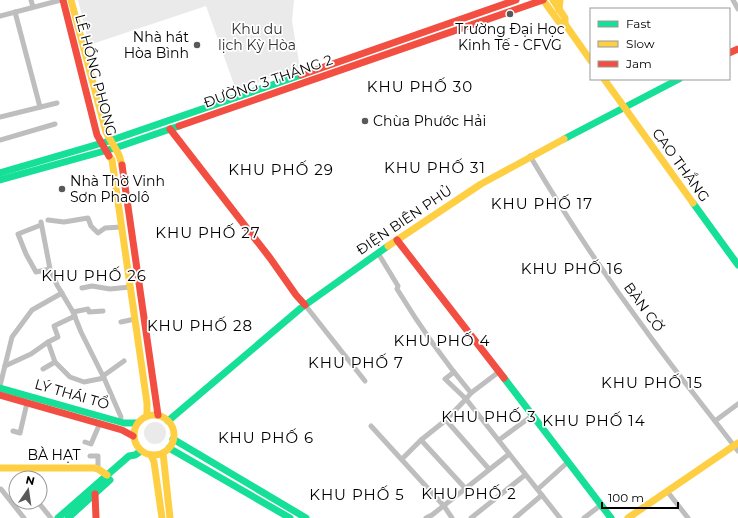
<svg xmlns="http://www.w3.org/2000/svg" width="738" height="518" viewBox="0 0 738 518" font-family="Montserrat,sans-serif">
  <rect width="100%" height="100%" fill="#fff"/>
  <g fill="#eaeaea">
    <path d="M78 0H294L292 21 300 68 236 90 206 6 89 45Z"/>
    <circle cx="155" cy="433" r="11"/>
  </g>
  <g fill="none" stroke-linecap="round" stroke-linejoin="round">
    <g stroke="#bebebe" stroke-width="5">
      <path d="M31 0 33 7"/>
      <path d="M733 0 738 9"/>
      <path d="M15 12 40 107"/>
      <path d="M0 16 61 0"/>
      <path d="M0 117 57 103"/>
      <path d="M0 140 55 124"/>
      <path d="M530 156C565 215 603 273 644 328 674 370 707 410 738 451"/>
      <path d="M48 220 64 222 88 218 91 226 98 233 105 228 121 227"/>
      <path d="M41 222 50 269 57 285 73 312 81 332 104 378 121 417 120 422"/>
      <path d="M41 225 18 234 26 254 36 272 50 269"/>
      <path d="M378 253 398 286 397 289C419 325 444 361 471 393"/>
      <path d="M82 288 92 286 110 289 130 287"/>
      <path d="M305 305 365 381"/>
      <path d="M73 312 88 309 89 312 103 311"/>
      <path d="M121 322 135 319"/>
      <path d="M48 342 55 362 70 377 84 382 104 378"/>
      <path d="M5 366 31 354 48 342 58 337 54 326 75 316"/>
      <path d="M43 369 55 362"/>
      <path d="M454 372 445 379 466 399 560 518"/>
      <path d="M103 376 124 361"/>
      <path d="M0 386 12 337 32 310 62 293"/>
      <path d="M446 420 489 469"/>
      <path d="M715 421 738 404"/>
      <path d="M371 426 444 506 452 518"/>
      <path d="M13 431 20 433 27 403"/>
      <path d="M421 440 465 488"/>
      <path d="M499 440 533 415"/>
      <path d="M85 442 91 444 100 423"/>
      <path d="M90 456H98V469"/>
      <path d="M402 459 421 440 446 420 466 399 471 393 500 371"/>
      <path d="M0 489H1L24 518"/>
      <path d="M538 489 568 462"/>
      <path d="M667 491 688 518"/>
      <path d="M38 502 51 518"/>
      <path d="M426 518 432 515 509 454"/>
      <path d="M471 518 525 475"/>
      <path d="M515 518 542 495"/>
      <path d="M584 518 601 505"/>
    </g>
    <g stroke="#16e098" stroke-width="7">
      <path d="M564 139 679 79"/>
      <path d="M0 173 109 141 301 75"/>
      <path d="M0 180 115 148 179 126"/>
      <path d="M693 203 738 265"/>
      <path d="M504 378 611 518"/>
      <path d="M0 388 124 423H137"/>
      <path d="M168 421 301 308 388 246"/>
      <path d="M173 439 306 518"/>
      <path d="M169 448 290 518"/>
      <path d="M58 518 129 456 135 455 141 451"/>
      <path d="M68 518 110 480"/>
    </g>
    <g stroke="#ffcf43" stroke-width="7">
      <path d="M71 0 106 132 119 155 122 165"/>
      <path d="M543 0 559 22 565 24"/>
      <path d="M553 0 565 18V24L591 61"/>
      <path d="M559 10 560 0"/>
      <path d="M604 79 693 203"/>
      <path d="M109 156 112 160 147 403V416"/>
      <path d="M388 246 481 184 564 139"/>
      <circle cx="154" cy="435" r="20"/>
      <path d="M163 453 170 518"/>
      <path d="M151 455 154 462 162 518"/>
      <path d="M0 468H94L98 469 107 475"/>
      <path d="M628 518 738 443"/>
    </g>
    <g stroke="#f24e42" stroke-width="7">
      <path d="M63 0 97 135 109 156"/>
      <path d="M729 53 738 49"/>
      <path d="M301 75 516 0"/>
      <path d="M179 126 543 0"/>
      <path d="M170 129 270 258 296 295 305 305"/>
      <path d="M122 165 158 415"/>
      <path d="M397 240 504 378"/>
      <path d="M0 395 122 430 133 436"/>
      <path d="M95 494 96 518"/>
    </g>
  </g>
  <g fill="#595959" stroke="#fff" stroke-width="1.5">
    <circle cx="510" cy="14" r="4"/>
    <circle cx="197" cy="45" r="4"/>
    <circle cx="365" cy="121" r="4"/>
    <circle cx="62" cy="189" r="4"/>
  </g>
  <g text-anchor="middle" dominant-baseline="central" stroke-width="3.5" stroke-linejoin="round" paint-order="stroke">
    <g font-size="14" fill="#303030" stroke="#fff">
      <text x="257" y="29">Khu du<tspan x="257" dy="16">lịch Kỳ Hòa</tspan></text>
    </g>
    <g font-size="14" fill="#000" stroke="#fff" text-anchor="start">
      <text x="510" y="29" text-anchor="middle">Trường Đại Học<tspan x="510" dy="16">Kinh Tế - CFVG</tspan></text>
      <text x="189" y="37" text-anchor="end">Nhà hát<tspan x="189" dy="16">Hòa Bình</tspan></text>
      <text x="373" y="121">Chùa Phước Hải</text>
      <text x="70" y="181">Nhà Thờ Vinh<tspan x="70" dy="16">Sơn Phaolô</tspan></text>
    </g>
    <g font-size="14" fill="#000" stroke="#fff">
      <text transform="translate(96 75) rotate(75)">LÊ HỒNG PHONG</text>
      <text transform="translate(268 81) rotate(-19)">ĐƯỜNG 3 THÁNG 2</text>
      <text transform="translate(681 165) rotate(54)">CAO THẮNG</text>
      <text transform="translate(404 220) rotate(-34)">ĐIỆN BIÊN PHỦ</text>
      <text transform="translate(644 307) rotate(54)">BÀN CỜ</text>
      <text transform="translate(72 394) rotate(16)">LÝ THÁI TỔ</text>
      <text x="54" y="455">BÀ HẠT</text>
    </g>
    <g font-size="15" letter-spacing="1" fill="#000" stroke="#fff">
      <text x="420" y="86">KHU PHỐ 30</text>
      <text x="435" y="167">KHU PHỐ 31</text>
      <text x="281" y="169">KHU PHỐ 29</text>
      <text x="542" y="203">KHU PHỐ 17</text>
      <text x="208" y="232">KHU PHỐ 27</text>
      <text x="572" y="268">KHU PHỐ 16</text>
      <text x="94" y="275">KHU PHỐ 26</text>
      <text x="200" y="325">KHU PHỐ 28</text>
      <text x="442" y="340">KHU PHỐ 4</text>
      <text x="356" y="362">KHU PHỐ 7</text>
      <text x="652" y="382">KHU PHỐ 15</text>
      <text x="489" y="416">KHU PHỐ 3</text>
      <text x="594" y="420">KHU PHỐ 14</text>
      <text x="266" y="437">KHU PHỐ 6</text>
      <text x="469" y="493">KHU PHỐ 2</text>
      <text x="357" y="494">KHU PHỐ 5</text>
    </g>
  </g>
  <rect x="590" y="8" width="140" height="72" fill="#ffffff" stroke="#999999"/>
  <rect x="598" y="21" width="20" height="6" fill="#16e098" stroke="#999999"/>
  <text x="626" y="28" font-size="12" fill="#000000">Fast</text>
  <rect x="598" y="41" width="20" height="6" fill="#ffcf43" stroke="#999999"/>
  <text x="626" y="48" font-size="12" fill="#000000">Slow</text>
  <rect x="598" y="61" width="20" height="6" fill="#f24e42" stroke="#999999"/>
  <text x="626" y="68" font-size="12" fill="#000000">Jam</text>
  <g transform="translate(28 490) rotate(13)"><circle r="19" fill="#ffffff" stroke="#999999"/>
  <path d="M0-3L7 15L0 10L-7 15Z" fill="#595959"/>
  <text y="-6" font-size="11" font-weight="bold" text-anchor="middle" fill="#000000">N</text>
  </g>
  <path d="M602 502v6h76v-6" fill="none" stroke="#000000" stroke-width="2"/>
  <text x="608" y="502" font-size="12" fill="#000000" stroke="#ffffff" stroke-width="3" paint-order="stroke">100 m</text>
</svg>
